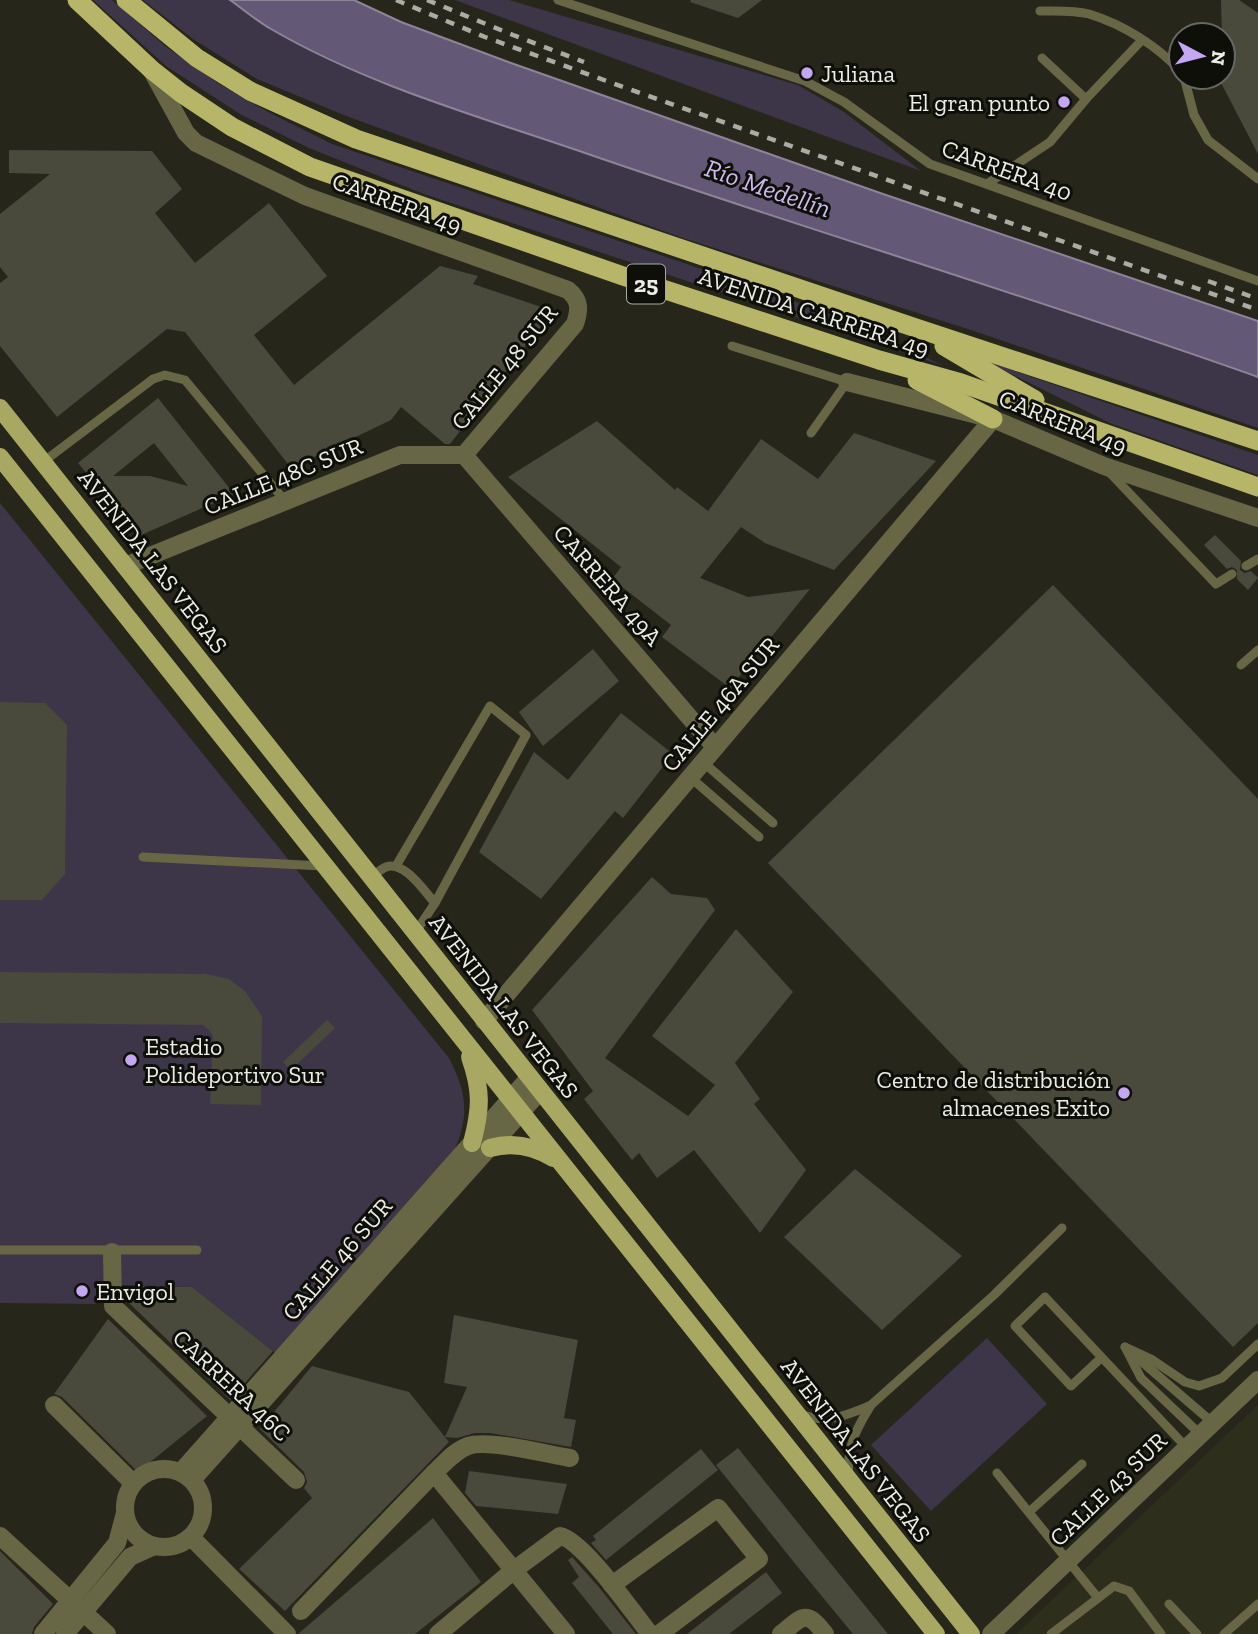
<svg xmlns="http://www.w3.org/2000/svg" width="1258" height="1634" viewBox="0 0 1258 1634" font-family="'Zilla Slab',serif">
  <rect width="100%" height="100%" fill="#26261b"/>
  <path fill="#2e2e1c" d="M1258 1405V1634H1016Z"/>
  <g fill="#3c3648">
    <path d="M93 0H112L165 46 219 84 270 113 332 144 684 263 847 320 944 366 424 194 309 148 240 114 166 66Z"/>
    <path d="M143 0H230L269 28 335 63 415 94 623 166 1151 339 1258 377V428L974 331 680 237 346 116 257 79 193 39Z"/>
    <path d="M455 0H509L798 85 844 112 921 171Z"/>
    <path d="M983 360 1258 455V475L1112 424Z"/>
    <path d="M0 503 449 1058C466 1091 470 1113 455 1149L277 1354 192 1287 120 1285 95 1304 0 1303Z"/>
    <path d="M987 1338 1047 1404 931 1511 871 1445Z"/>
  </g>
  <path fill="#635976" stroke="#8c8598" stroke-width="2" d="M230 0H354L401 22 511 63 883 194 1258 321V377C1036 298 811 231 588 154 481 117 369 86 271 29 257 21 244 10 230 0Z"/>
  <g fill="#49493c" fill-rule="evenodd">
    <path d="M691 0H762L738 18 690 2Z"/>
    <path d="M1221 0H1239L1258 13V154L1218 77H1223Z"/>
    <path d="M9 150 152 151 182 189 155 213 195 263 269 203 327 276 254 335 294 385 440 266 478 276 473 284 553 311 450 444H445L401 407 391 420 291 468 185 332 167 329 57 417 0 346V283L8 277 0 267V214L50 174 9 173Z"/>
    <path d="M158 398 234 494 139 536 78 463ZM154 443 188 486 150 476H113Z"/>
    <path d="M597 421 675 490 677 487 708 511 761 439 818 479 854 433 936 461 834 570 765 543 741 527 700 578 748 597 810 589 730 688 662 637 671 625 612 579 621 567 508 477Z"/>
    <path d="M1215 535 1241 561 1240 570 1245 573 1251 571 1258 578 1248 590 1237 579V570L1232 567 1227 569 1204 545Z"/>
    <path d="M1053 585 1258 799V1323L1233 1347 768 863Z"/>
    <path d="M593 649 619 681 543 746 519 712Z"/>
    <path d="M0 702 45 703 67 725 65 874 42 900H0Z"/>
    <path d="M621 713 673 754 623 818 615 811 541 899 479 852 534 752 568 780Z"/>
    <path d="M652 877 671 894 707 898 715 910 605 1058 688 1116 715 1085 652 1036 736 929 793 992 735 1063 760 1099 754 1104 806 1170 760 1233 694 1150 657 1178 639 1153 632 1160 584 1099 593 1091 532 1010Z"/>
    <path d="M0 972 206 974 229 979 245 991 262 1016 261 1105 210 1104 213 1036 209 1030 203 1025 0 1023Z"/>
    <path d="M327 1020 335 1028 291 1070 283 1062Z"/>
    <path d="M855 1169 962 1256 882 1330 784 1237Z"/>
    <path d="M141 1286 192 1287 273 1351 230 1400 128 1302Z"/>
    <path d="M454 1315 578 1340 564 1418 576 1420 571 1447 490 1433H475L457 1438 445 1437 449 1442 285 1611 239 1569 312 1498 304 1488 307 1482 304 1472 260 1429 312 1366 409 1392 445 1437 467 1387 444 1383Z"/>
    <path d="M108 1319 207 1416 138 1472 62 1397 54 1394Z"/>
    <path d="M738 1448 819 1549 888 1634H853L797 1566 716 1465Z"/>
    <path d="M701 1449 718 1470 606 1560 591 1543 596 1540 593 1536Z"/>
    <path d="M469 1471 567 1484 558 1514 476 1506 465 1493Z"/>
    <path d="M433 1518 481 1582 415 1634H298Z"/>
    <path d="M0 1551 53 1604 34 1627 32 1634H0Z"/>
    <path d="M572 1557 598 1586 636 1634H613L572 1583 579 1577 568 1560Z"/>
    <path d="M766 1572 782 1593 729 1634H687Z"/>
  </g>
  <g fill="none" stroke-linecap="round" stroke-linejoin="round">
    <g stroke="#676746" stroke-width="9">
      <path d="M558 0 805 81 844 102 930 164 1258 281"/>
      <path d="M1040 11C1055 11 1074 10 1089 14 1122 24 1158 46 1181 72"/>
      <path d="M1042 58 1086 99"/>
      <path d="M1184 77 1194 115 1208 140 1258 179"/>
      <path d="M987 184 1050 142 1086 99 1142 40"/>
      <path d="M732 346 847 382 811 433"/>
      <path d="M43 462 153 379 165 375 185 380 285 501"/>
      <path d="M1110 473 1216 584 1232 574"/>
      <path d="M1246 566 1258 559"/>
      <path d="M1241 665 1258 650"/>
      <path d="M703 762 773 823"/>
      <path d="M690 777 759 837"/>
      <path d="M143 857 323 866"/>
      <path d="M371 877C375 874 381 869 386 867 404 860 424 891 435 903L526 735 490 706 396 866"/>
      <path d="M415 933 435 903"/>
      <path d="M0 1250H197"/>
      <path d="M1125 1347 1151 1359 1185 1382 1199 1386 1222 1378 1258 1344"/>
      <path d="M1125 1347 1141 1378 1201 1435"/>
      <path d="M1134 1355 1213 1423"/>
      <path d="M1101 1358 1071 1386 1015 1326 1045 1297 1187 1448"/>
      <path d="M803 1415C827 1424 847 1415 869 1406"/>
      <path d="M997 1473 1098 1598"/>
      <path d="M849 1477C846 1448 856 1429 871 1405L994 1295 1062 1228"/>
      <path d="M1029 1512 1082 1464"/>
      <path d="M1169 1604 1197 1634"/>
      <path d="M1051 1634 1114 1586 1129 1591 1161 1634"/>
      <path d="M1224 1634 1258 1604"/>
    </g>
    <g stroke="#676746" stroke-width="18">
      <path d="M152 71 186 133 196 143 305 196 568 290C580 300 580 309 575 324L464 455"/>
      <path d="M847 382 993 419 1104 466 1258 518"/>
      <path d="M464 455 715 747"/>
      <path d="M125 566 400 455H464"/>
      <path d="M484 1021 993 419"/>
      <path d="M112 1252 113 1306 296 1480"/>
      <path d="M54 1405 133 1483"/>
      <circle cx="164" cy="1508" r="39"/>
      <path d="M181 1472 529 1078"/>
      <path d="M434 1473C444 1464 454 1451 468 1446 489 1439 546 1454 570 1458"/>
      <path d="M192 1480 540 1091"/>
      <path d="M0 1536 107 1634"/>
      <path d="M191 1537 287 1634"/>
      <path d="M612 1585 718 1508 759 1559 659 1634"/>
      <path d="M301 1611 434 1473 566 1634"/>
      <path d="M43 1634 117 1543 125 1513"/>
      <path d="M65 1634 130 1557 154 1546"/>
      <path d="M438 1634 514 1570 560 1536C583 1540 633 1613 650 1634"/>
      <path d="M781 1634C803 1616 806 1609 825 1634"/>
      <path d="M991 1634 1258 1380"/>
    </g>
    <g stroke="#a9a862" stroke-width="18">
      <path d="M0 408 971 1634"/>
      <path d="M0 457 936 1634"/>
      <path d="M470 1057C482 1091 481 1109 472 1143"/>
      <path d="M490 1148C512 1142 534 1146 553 1158"/>
    </g>
    <g stroke="#b6b568" stroke-width="19">
      <path d="M77 0 152 70 181 93 232 127 310 167 623 276 879 360 961 383 1258 487"/>
      <path d="M126 0 197 58 250 91 356 139 913 327 1258 441"/>
      <path d="M944 346 1035 400"/>
      <path d="M917 380 993 419"/>
    </g>
    <g stroke="#acaca4" stroke-width="4.5" stroke-dasharray="9 9" stroke-linecap="butt">
      <path d="M396 0 485 37 626 88 1258 310"/>
      <path d="M427 0 513 35 584 62"/>
      <path d="M1208 281 1258 299"/>
    </g>
  </g>
  <g fill="#c3a7f2" stroke="#0f0f0a" stroke-width="2.5">
    <circle cx="807" cy="73" r="7"/>
    <circle cx="1064" cy="102" r="7"/>
    <circle cx="131" cy="1060" r="7"/>
    <circle cx="1124" cy="1093" r="7"/>
    <circle cx="82" cy="1291" r="7"/>
  </g>
  <g text-anchor="middle" dominant-baseline="central" stroke-width="6" stroke-linejoin="round" paint-order="stroke">
    <rect fill="#0f0f0a" stroke="#aaaaa4" stroke-width="2" x="627" y="264.5" width="38" height="39" rx="5"/>
    <g font-size="23" font-weight="bold" fill="#edede6">
      <text x="646" y="284">25</text>
    </g>
    <g font-size="24" fill="#edede6" stroke="#0f0f0a" text-anchor="start">
      <text x="821" y="73">Juliana</text>
      <text x="1050" y="102" text-anchor="end">El gran punto</text>
      <text x="145" y="1046">Estadio<tspan x="145" dy="28">Polideportivo Sur</tspan></text>
      <text x="1110" y="1079" text-anchor="end">Centro de distribución<tspan x="1110" dy="28">almacenes Exito</tspan></text>
      <text x="96" y="1291">Envigol</text>
    </g>
    <g font-size="24" fill="#edede6" stroke="#0f0f0a">
      <text transform="translate(1007 170) rotate(20)">CARRERA 40</text>
      <text transform="translate(397 203) rotate(20)">CARRERA 49</text>
      <text transform="translate(814 312) rotate(18)">AVENIDA CARRERA 49</text>
      <text transform="translate(504 367) rotate(-51)">CALLE 48 SUR</text>
      <text transform="translate(1063 422) rotate(22)">CARRERA 49</text>
      <text transform="translate(283 476) rotate(-22)">CALLE 48C SUR</text>
      <text transform="translate(153 561) rotate(52)">AVENIDA LAS VEGAS</text>
      <text transform="translate(608 585) rotate(49)">CARRERA 49A</text>
      <text transform="translate(720 704) rotate(-50)">CALLE 46A SUR</text>
      <text transform="translate(504 1006) rotate(52)">AVENIDA LAS VEGAS</text>
      <text transform="translate(337 1259) rotate(-49)">CALLE 46 SUR</text>
      <text transform="translate(232 1385) rotate(43)">CARRERA 46C</text>
      <text transform="translate(856 1450) rotate(52)">AVENIDA LAS VEGAS</text>
      <text transform="translate(1108 1489) rotate(-44)">CALLE 43 SUR</text>
    </g>
    <g font-size="26" font-style="italic" fill="#ccb9ef" stroke="#0f0f0a">
      <text transform="translate(768 188) rotate(19)">Río Medellín</text>
    </g>
  </g>
  <g transform="translate(1202 56) rotate(97)"><circle r="33" fill="#0f0f0a" stroke="#686862" stroke-width="2"/>
  <path d="M0-5L12 26L0 18L-12 26Z" fill="#c3a7f2"/>
  <text y="-10" font-size="19" font-weight="bold" text-anchor="middle" fill="#edede6">N</text>
  </g>
</svg>
